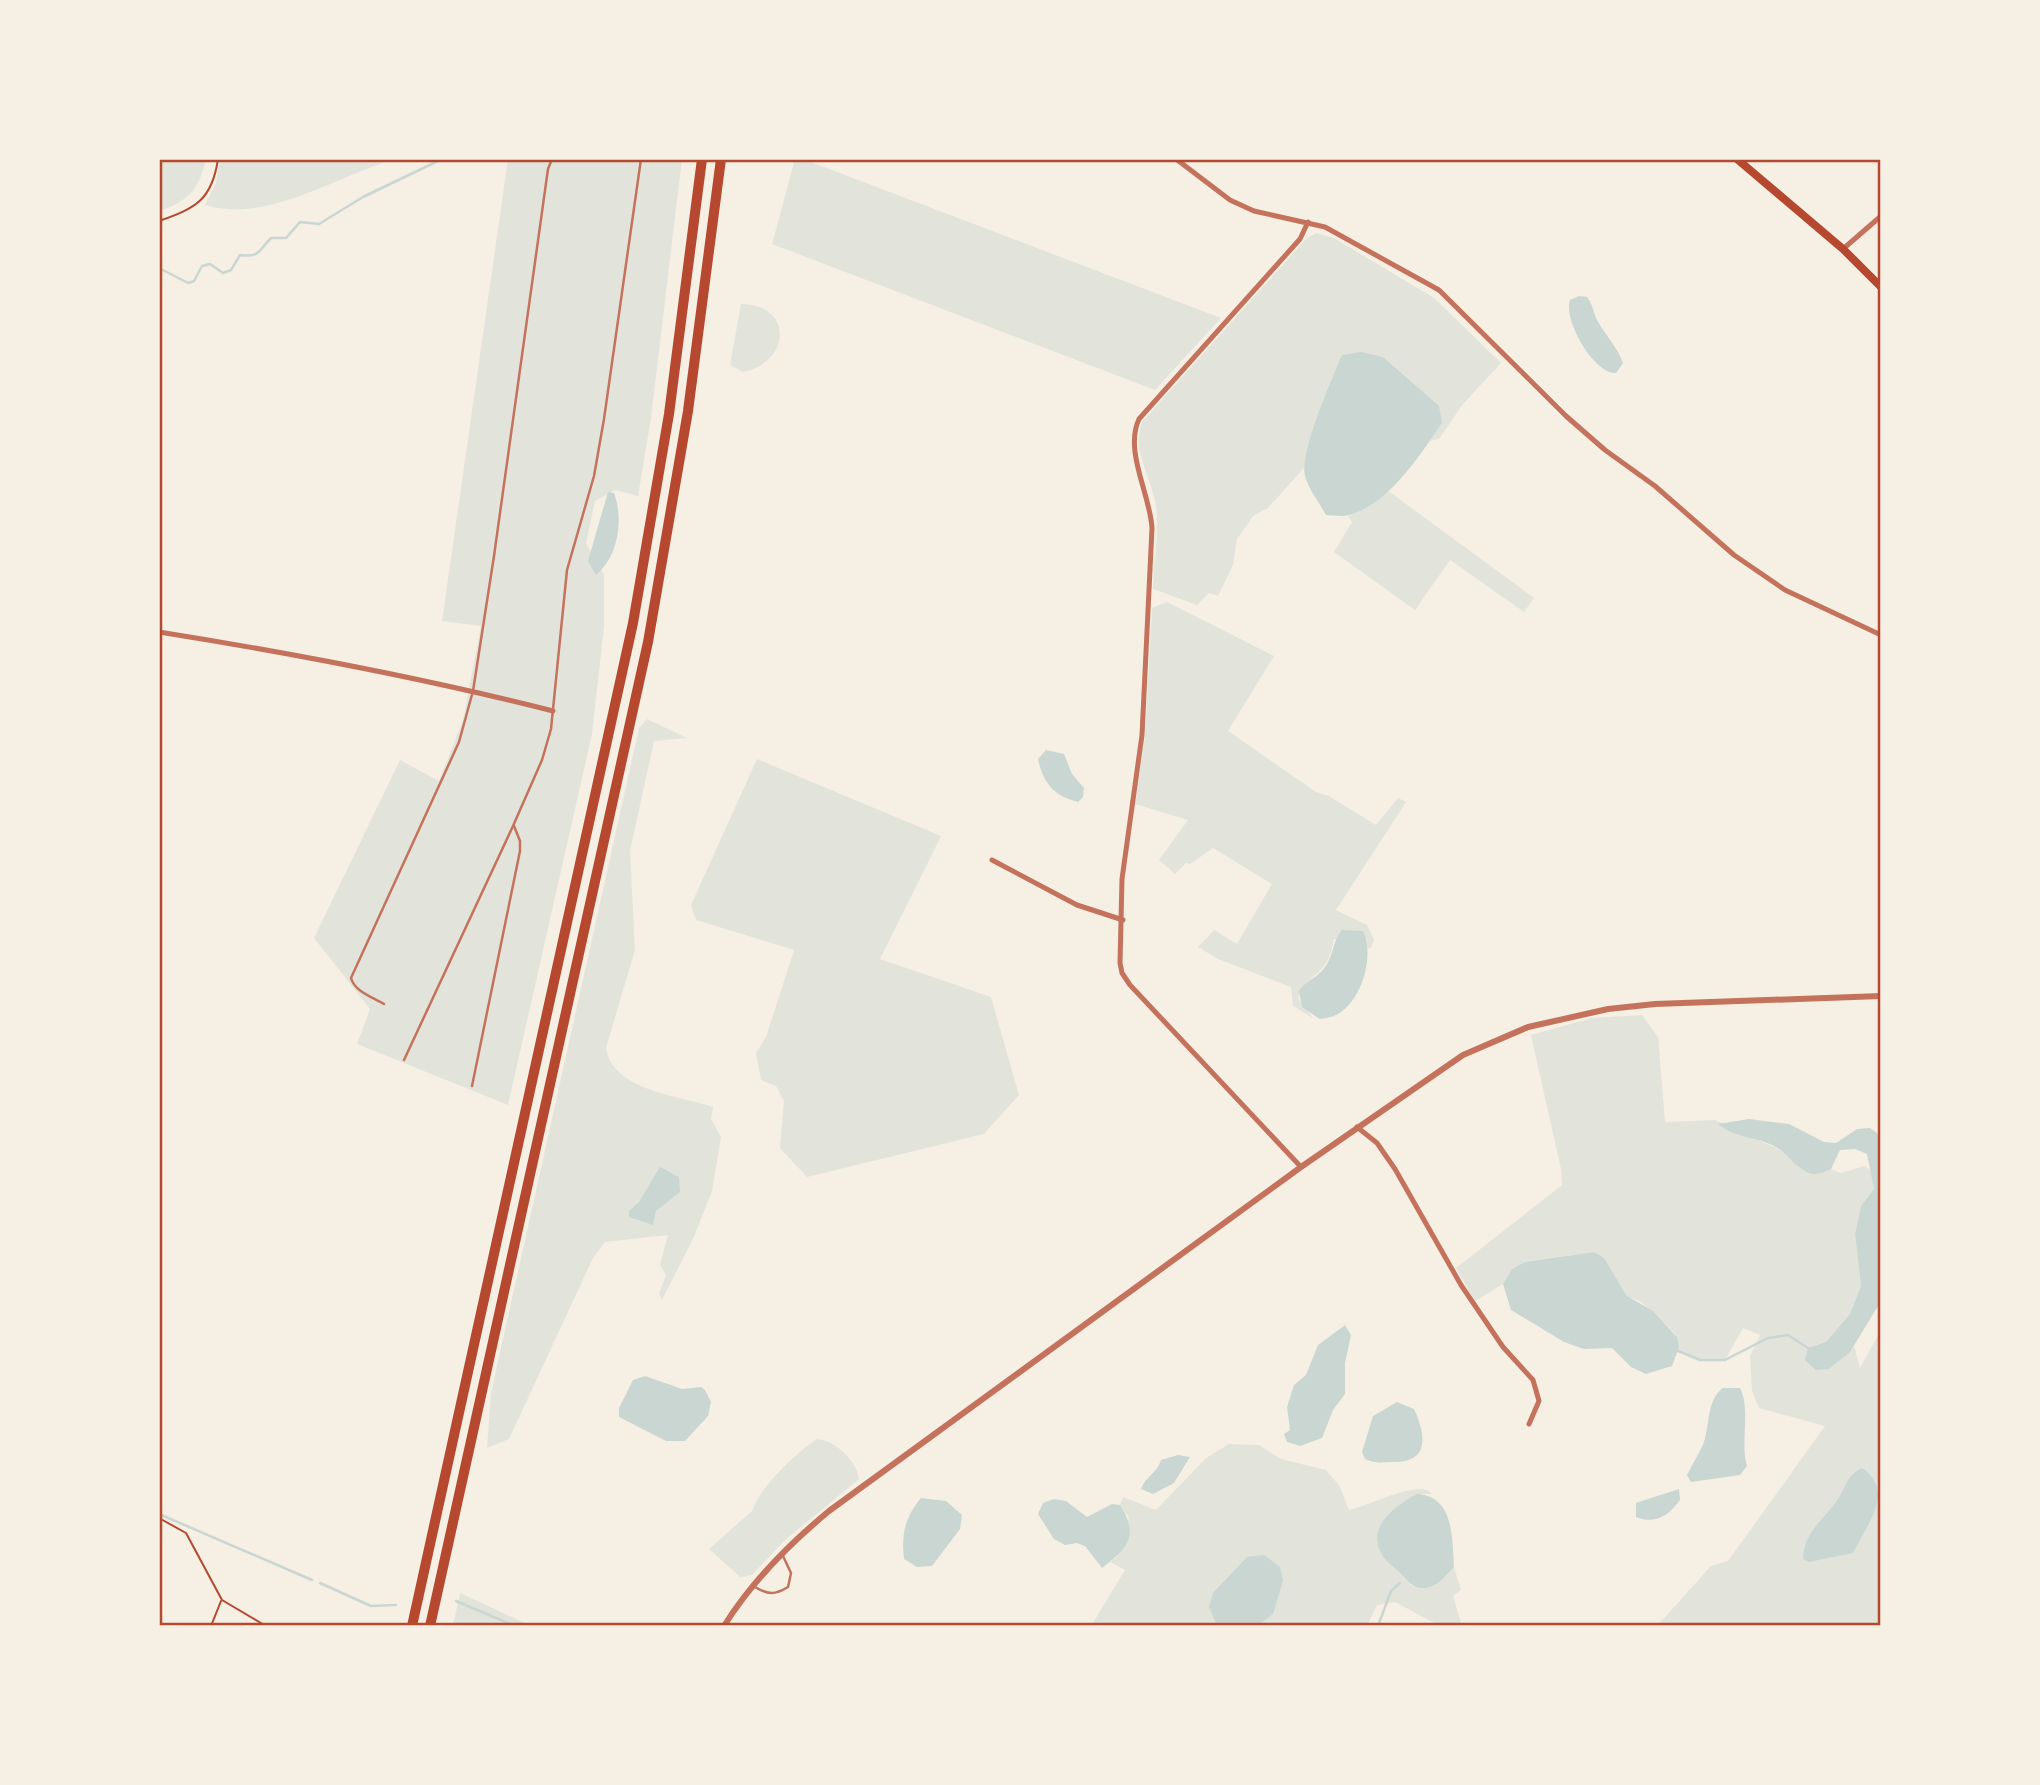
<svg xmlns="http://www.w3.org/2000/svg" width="2040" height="1785" viewBox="0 0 2040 1785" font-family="Karla,sans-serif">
  <rect width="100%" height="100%" fill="#f6efe4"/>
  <g fill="#e2e4dc">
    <path d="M159 159H206C199 189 189 201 159 211Z"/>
    <path d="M220 159H395C337 176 266 224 205 205L216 183Z"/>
    <path d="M508 159H682L651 418 638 496 615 490 595 501 586 543 604 575V627L592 734 508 1105 357 1044 370 1009 314 938 400 760 439 781 463 720 481 626 442 621Z"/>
    <path d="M795 159H803L1221 318 1155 390 772 244Z"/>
    <path d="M1316 233 1334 238 1434 298 1501 363 1463 404 1439 439 1430 441 1442 423 1407 379 1383 357 1309 447 1305 467 1268 508 1253 516 1237 539 1233 565 1218 596 1209 593 1197 605 1153 589C1154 562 1159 533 1156 506 1152 479 1130 448 1143 421L1306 239Z"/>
    <path d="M741 304C795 305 790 363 743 372L730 365Z"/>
    <path d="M1387 490 1534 598 1524 612 1450 560 1415 610 1334 552 1352 522 1348 516Z"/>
    <path d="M1167 602 1274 656 1228 731 1316 792 1329 796 1376 825 1398 798 1406 802 1336 910 1367 925 1374 939 1371 948H1366L1367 939H1334C1327 979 1309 970 1298 998L1313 1018 1293 1006 1291 987 1218 959 1198 947 1214 930 1237 944 1272 884 1213 848 1190 864 1186 863 1175 874 1159 860 1188 820 1135 804 1145 736 1152 608Z"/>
    <path d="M647 719 687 738 654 741 630 851 635 950 606 1048C613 1091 678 1095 713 1107L711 1119 721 1137 712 1191 693 1239 662 1300 659 1294 666 1275 660 1265 668 1235 605 1242 593 1258 509 1439 487 1448 491 1393 639 728Z"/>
    <path d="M757 759 941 836 880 959 991 997 1019 1095 984 1134 807 1177 780 1148 784 1101 776 1086 761 1080 756 1053 766 1037 794 950 696 920 691 905Z"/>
    <path d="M1642 1015 1658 1037 1665 1122 1715 1120 1780 1150 1800 1168 1816 1174 1831 1169 1841 1173 1864 1166 1872 1171 1874 1189 1861 1206 1855 1234 1861 1286 1850 1314 1826 1342 1808 1348 1850 1352 1854 1346 1860 1368 1881 1330V1626H1657L1711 1566 1728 1561 1825 1426 1759 1408 1752 1391 1750 1356 1760 1335 1743 1328 1725 1360H1700L1678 1351 1676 1335 1670 1328 1641 1302 1627 1296 1611 1270 1594 1252 1525 1262 1512 1269 1503 1284 1475 1301 1456 1268 1562 1185 1561 1169 1531 1035 1592 1018Z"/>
    <path d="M817 1439C834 1440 857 1460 859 1479L784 1541 752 1575 740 1577 709 1549 753 1510C757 1490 799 1450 817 1439Z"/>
    <path d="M1229 1444 1259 1445 1281 1459 1326 1470 1339 1485 1349 1510C1373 1504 1406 1485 1428 1490L1432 1494H1417L1377 1542 1381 1554 1411 1585 1446 1576 1454 1567 1461 1590 1453 1596 1462 1626H1440L1395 1602 1377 1605 1367 1626H1091L1125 1570 1110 1562 1116 1558 1129 1518 1120 1505 1123 1497 1156 1510 1206 1458Z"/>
    <path d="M460 1593 531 1626H453Z"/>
  </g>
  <g fill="#c9d6d2">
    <path d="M1579 296 1587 297C1592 303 1593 310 1596 318 1604 334 1617 346 1623 363L1616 373C1594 374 1563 320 1570 300Z"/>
    <path d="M1361 352 1383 357 1439 406 1442 423C1420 455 1389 504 1349 515 1342 517 1333 515 1326 515 1319 502 1309 490 1305 476 1299 453 1332 379 1342 355Z"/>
    <path d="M608 492 614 493C624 520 618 557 596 575L588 561Z"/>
    <path d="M1046 750 1064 754 1072 774 1084 788 1083 797 1078 802C1054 796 1043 783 1038 759Z"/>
    <path d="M1342 930 1363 931C1375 955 1362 1002 1336 1015 1332 1017 1325 1018 1320 1019L1302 1007 1299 991C1306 980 1318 978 1325 967 1334 955 1332 942 1342 930Z"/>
    <path d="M1749 1119 1789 1124 1824 1142 1836 1143 1857 1129 1870 1128 1877 1133 1881 1146V1301L1850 1352 1829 1369 1816 1370 1805 1360 1808 1348 1826 1342 1850 1314 1861 1286 1855 1234 1861 1206 1874 1189 1867 1154 1855 1149 1840 1150 1831 1169C1827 1171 1820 1174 1815 1174 1800 1173 1790 1157 1779 1149 1760 1136 1735 1139 1718 1124Z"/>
    <path d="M660 1167 679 1177 680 1192 656 1211 653 1225 629 1217V1211L639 1202Z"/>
    <path d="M1594 1252 1604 1258 1627 1296 1653 1311 1677 1337 1679 1347 1672 1366 1646 1374 1631 1367 1612 1348 1584 1349 1564 1342 1511 1310 1503 1284 1512 1269 1525 1262Z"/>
    <path d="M1345 1325 1351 1335 1345 1363V1394L1333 1410 1322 1438 1300 1446 1287 1442 1284 1434 1290 1430 1287 1407 1294 1385 1306 1375 1318 1345Z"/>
    <path d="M645 1376 682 1389 701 1387 705 1390 711 1402 708 1416 685 1441H666L619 1417V1408L633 1380Z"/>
    <path d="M1723 1388H1740C1751 1410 1740 1441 1747 1466L1740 1475 1691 1482 1687 1475C1692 1465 1698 1455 1703 1445 1710 1427 1706 1400 1723 1388Z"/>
    <path d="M1397 1402 1414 1409C1426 1435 1430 1463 1393 1462 1382 1462 1376 1464 1365 1459L1362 1452 1373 1416Z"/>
    <path d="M1178 1455 1190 1457 1174 1483 1153 1494 1141 1489C1146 1476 1157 1473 1161 1460Z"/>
    <path d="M1862 1468C1896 1492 1867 1524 1853 1553L1809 1562 1803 1559C1804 1533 1821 1522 1836 1502 1846 1489 1845 1476 1862 1468Z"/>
    <path d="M1679 1489 1680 1500C1669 1515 1656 1525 1636 1517V1503Z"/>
    <path d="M1417 1494C1454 1496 1452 1537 1454 1567 1446 1576 1436 1588 1423 1588 1412 1588 1407 1580 1400 1573 1394 1567 1385 1561 1381 1553 1366 1526 1397 1505 1417 1494Z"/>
    <path d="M921 1498 946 1501 962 1515 960 1529 932 1566 917 1567 904 1559C901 1535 905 1517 921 1498Z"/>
    <path d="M1054 1499 1066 1501 1087 1517 1112 1504 1120 1505C1140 1536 1127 1549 1102 1568L1085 1546 1077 1543 1065 1545 1054 1539 1038 1514 1043 1503Z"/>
    <path d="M1264 1555 1280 1567 1283 1581 1273 1614 1257 1626H1217L1209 1607 1213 1593 1247 1557Z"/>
  </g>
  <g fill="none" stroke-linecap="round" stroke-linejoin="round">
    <g stroke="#c9d6d2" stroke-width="2.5">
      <path d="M159 268 188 283 194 281 202 266 210 264 223 273 231 270 240 255C260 258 259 250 271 238H286L300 222 319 224 363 197 442 159"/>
      <path d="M1678 1351 1700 1360H1725L1768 1338 1788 1335 1808 1348"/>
      <path d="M159 1514 312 1580"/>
      <path d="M320 1583 371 1606 396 1605"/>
      <path d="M456 1601 515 1626"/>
      <path d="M1378 1626 1391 1591 1400 1583"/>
    </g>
    <g stroke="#b5482f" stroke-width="2">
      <path d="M159 221C196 208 212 200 218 159"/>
      <path d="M159 1518 186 1533 222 1600 266 1626"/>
      <path d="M211 1626 221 1601"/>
    </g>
    <g stroke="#c5725c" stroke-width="2.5">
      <path d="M384 1004C372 997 355 992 351 978L459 742 473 691 494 556 548 169 552 159"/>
      <path d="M404 1060 513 826 542 760 551 729 567 570 594 476 604 419 641 159"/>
      <path d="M472 1086 520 851V841L514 826"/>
      <path d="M755 1587C768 1595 775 1595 788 1587L791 1573 783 1556"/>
    </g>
    <g stroke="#c5725c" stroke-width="5">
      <path d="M1176 159 1230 200 1254 211 1325 227 1439 290 1566 416 1605 450 1655 486 1734 555 1785 590 1881 635"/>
      <path d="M1843 249 1881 216"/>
      <path d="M159 632C291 653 423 678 553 711"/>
      <path d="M992 860 1077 905 1123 920"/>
      <path d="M1357 1127 1377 1143 1395 1169 1461 1285 1503 1347 1533 1380 1539 1401 1529 1424"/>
      <path d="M1301 1167 1130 985 1122 973 1120 963 1122 879 1142 735 1152 528C1150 494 1124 451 1139 419L1300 239 1308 222"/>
    </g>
    <path stroke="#c5725c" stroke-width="6" d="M724 1626C752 1581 788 1545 829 1511L1301 1167 1463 1055 1528 1027 1608 1009 1655 1004 1881 996"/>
    <path stroke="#b5482f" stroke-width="8" d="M1737 159 1843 249 1881 287"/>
    <g stroke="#b5482f" stroke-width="10">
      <path d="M412 1626 633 623 669 414 702 159"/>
      <path d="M430 1626 648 642 688 411 721 159"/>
    </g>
  </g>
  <rect width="2040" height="1785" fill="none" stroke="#f6efe4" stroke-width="322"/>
  <rect x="161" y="161" width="1718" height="1463" fill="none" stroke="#b5482f" stroke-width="2.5"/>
</svg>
